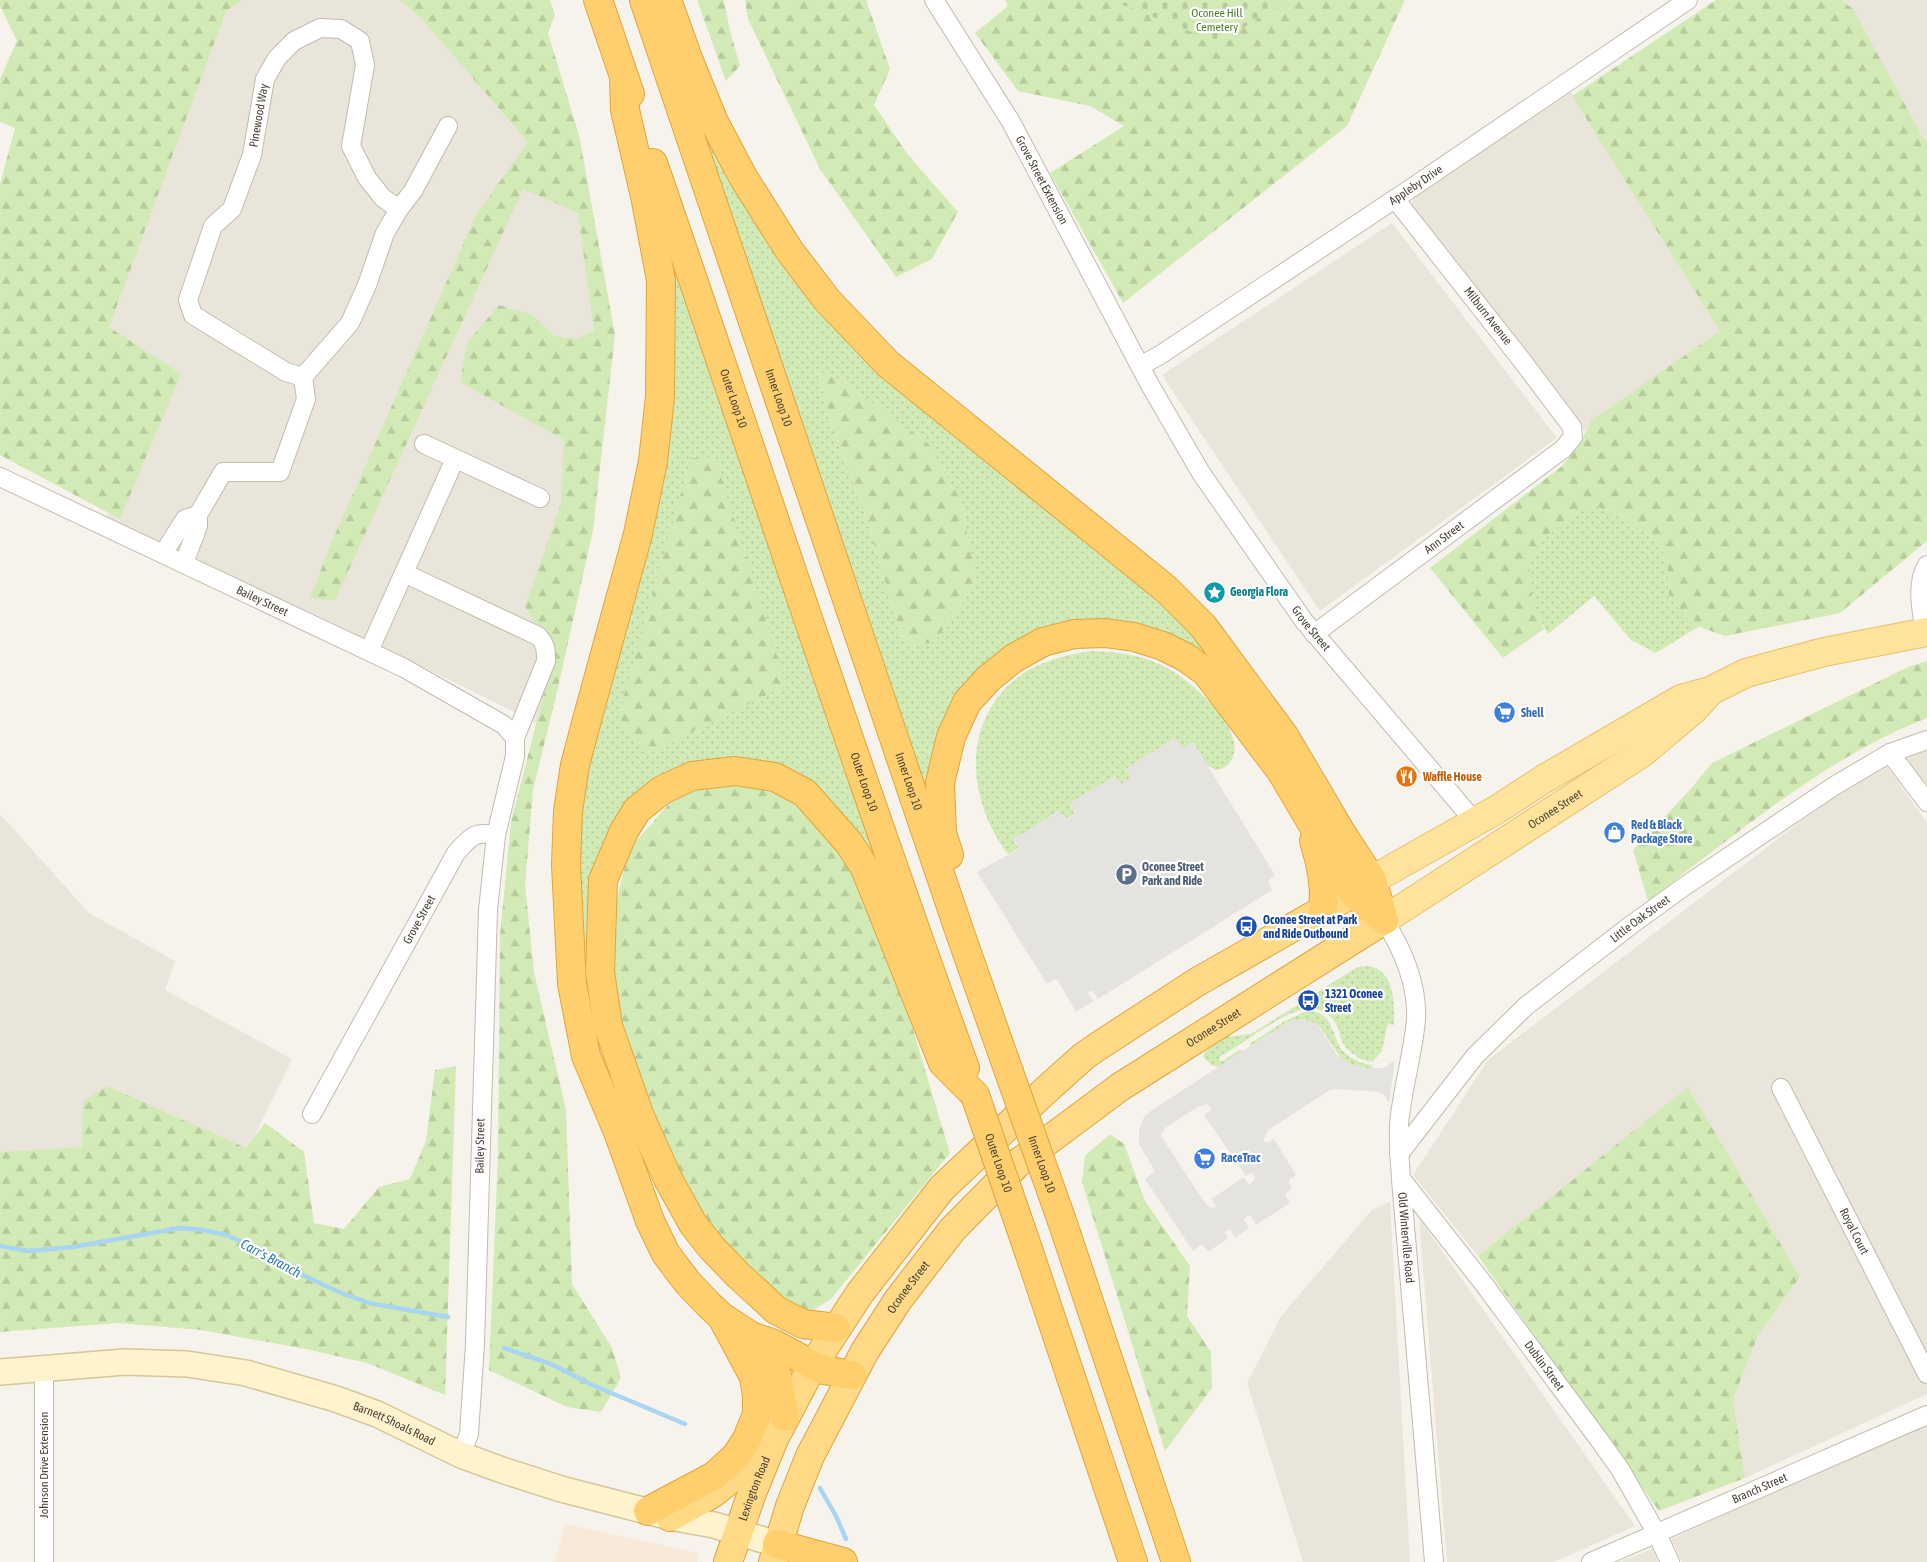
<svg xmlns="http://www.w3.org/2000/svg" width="1927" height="1562" viewBox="0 0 1927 1562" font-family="'Asap Condensed',sans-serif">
  <defs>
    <pattern id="grass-dots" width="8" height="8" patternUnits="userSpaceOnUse" patternTransform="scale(1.25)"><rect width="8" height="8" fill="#d2eab5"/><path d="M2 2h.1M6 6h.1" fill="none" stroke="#b6ca9c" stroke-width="1.8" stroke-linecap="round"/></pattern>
    <pattern id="forest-firs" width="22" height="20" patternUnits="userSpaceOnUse" patternTransform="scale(1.25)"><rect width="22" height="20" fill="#d2eab5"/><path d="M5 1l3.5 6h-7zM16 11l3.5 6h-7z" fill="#b6ca9c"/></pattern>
    <pattern id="cemetery-stones" width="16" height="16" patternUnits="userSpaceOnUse" patternTransform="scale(1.25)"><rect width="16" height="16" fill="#d2eab5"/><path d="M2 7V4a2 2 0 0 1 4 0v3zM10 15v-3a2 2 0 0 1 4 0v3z" fill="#b6ca9c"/></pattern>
  </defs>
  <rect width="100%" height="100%" fill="#f6f3ec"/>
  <g fill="#eae5da">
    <path d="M220 0H428L584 209 602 343 541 725 310 612 104 521 171 377 92 325Z"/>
    <path d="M1833 0H1927V152Z"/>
    <path d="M1570 90 1726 332 1584 431 1412 205V201L1413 197Z"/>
    <path d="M1392 223 1557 438 1320 611 1162 375Z"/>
    <path d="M1927 747V786L1902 755Z"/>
    <path d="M1886 765 1927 823V1394L1745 1478 1733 1399 1759 1334 1800 1277 1688 1088 1478 1256 1413 1175 1488 1060 1834 796Z"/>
    <path d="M0 814 89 913 175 961 165 990 292 1059 248 1149 0 1163Z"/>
    <path d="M1390 1202 1410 1562H1303L1247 1383 1282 1315 1372 1210Z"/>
    <path d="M1419 1218 1635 1526 1554 1562H1447Z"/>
    <path d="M1927 1423V1562H1682L1671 1539Z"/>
    <path d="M1652 1549 1658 1562H1619Z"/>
  </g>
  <path fill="#f7ead8" d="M565 1524 699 1553 697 1562H555Z"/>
  <g fill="url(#grass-dots)" fill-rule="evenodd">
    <path d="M682 67 799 283 1106 546 1227 667 1128 625 976 676 932 783 926 785 907 740 778 368ZM818 371 853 386 961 501 976 578 958 610 934 642 900 632 868 523 829 418Z"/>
    <path d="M668 261 672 262 726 414 887 886 773 767 631 805 591 952 578 953 576 928 581 781 622 627Z"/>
    <path d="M1593 505 1619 515 1650 536 1667 557 1669 597 1694 625 1698 627 1656 653 1631 640 1594 596 1548 634C1531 608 1518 567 1542 541 1552 530 1579 513 1593 505Z"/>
    <path d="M1092 651C1119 652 1145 655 1169 669 1191 681 1245 728 1233 757 1230 765 1224 769 1216 770L1207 765 1193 742 1186 747H1181L1175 738 1126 769 1130 776 1129 780 1121 784 1115 776 1069 804 1074 812 1073 815 1066 819 1058 811 1014 840 1018 848 1009 854 1007 853C968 800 960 723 1017 678 1039 661 1065 655 1092 651Z"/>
    <path d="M1362 966C1394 964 1395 1001 1394 1025L1389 1024 1387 1026 1382 1051 1373 1061C1364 1064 1349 1052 1344 1045 1340 1039 1340 1032 1337 1026 1333 1017 1321 1007 1310 1008 1286 1010 1246 1041 1225 1054L1219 1057 1220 1061H1223L1239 1050 1243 1051 1219 1067 1211 1065 1203 1057 1205 1052 1225 1037 1251 1034 1356 968Z"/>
    <path d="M1305 1012C1333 1007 1331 1036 1342 1050 1350 1059 1362 1064 1373 1065L1371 1069 1355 1066 1341 1058 1320 1027 1292 1020 1249 1047 1251 1043 1285 1021Z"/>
  </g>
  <g fill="url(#forest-firs)">
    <path d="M0 0H243L226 11 109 327 181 374 120 519 0 455V184L15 128 0 122V79L17 41 0 6Z"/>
    <path d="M400 0H550L555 15 548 33 579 135 615 335 593 530 557 692 533 790 525 885 534 972 566 1110 572 1284 612 1348 621 1378 601 1412 567 1407 489 1370 498 1154 500 935 511 822 554 654 525 607 561 503 564 440 460 382 467 343 499 305 533 315 554 336 577 339 594 331 578 213 523 189 335 600 310 598 330 546 476 215 528 142 420 17Z"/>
    <path d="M697 0H724L730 31 740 66 726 81Z"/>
    <path d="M745 0H866L890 69 874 105 908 155 958 212 932 259 896 277 820 169 748 19Z"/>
    <path d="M1005 0H1405L1347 126 1123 303 1050 173 1124 126 1090 106 1018 91 975 33 1008 6Z"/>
    <path d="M1716 0H1842L1853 9 1923 138 1927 142V541L1840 613 1725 636 1694 625 1669 597 1667 558 1650 536 1619 515 1593 505C1580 513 1551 530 1542 541 1520 567 1531 601 1544 629L1503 658 1430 568 1561 467 1579 445 1592 420 1720 331 1572 96Z"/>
    <path d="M818 371 853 386 870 401 929 444 961 501 976 578 958 610 934 642 913 646 900 632 868 523 829 418Z"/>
    <path d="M691 458H715L786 685 650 753 617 720Z"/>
    <path d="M1927 661V718C1826 757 1734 836 1648 901L1633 850 1688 792 1712 763 1908 667Z"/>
    <path d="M733 781 778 792 822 826 853 871 908 1013 950 1153 831 1299 806 1315 790 1305 751 1270 715 1231 663 1147 614 1009 612 920 629 849 678 794Z"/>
    <path d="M456 1066 445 1395 367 1363 306 1349 201 1330 118 1323 0 1332V1152L82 1147 83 1101 107 1086 246 1148 265 1123 304 1152 314 1223 344 1229 379 1187 410 1179 426 1141 435 1070Z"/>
    <path d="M1688 1087 1800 1277 1759 1334 1733 1399 1745 1478 1659 1511 1478 1256Z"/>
    <path d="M1110 1134 1124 1144 1145 1201 1190 1266 1187 1316 1211 1352 1212 1388 1165 1451 1082 1182 1085 1156Z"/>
  </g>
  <path fill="url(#cemetery-stones)" d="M1111 0H1287L1219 43Z"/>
  <g fill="#e5e3e0" fill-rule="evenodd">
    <path d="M1175 738 1181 747H1186L1193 742 1275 875 1268 881 1272 890 1098 999 1093 991H1089L1088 994 1094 1001 1076 1012 1058 981 1055 979 1047 984 977 872 1017 850 1018 847 1013 839 1059 811 1065 819 1073 815 1074 812 1069 804 1115 776 1121 784 1129 780 1130 776 1126 769Z"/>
    <path d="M1303 1019 1317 1024 1337 1055 1351 1064 1363 1068H1384L1395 1060 1389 1103 1384 1095 1379 1092 1337 1089 1330 1090 1268 1130 1264 1139 1265 1143 1274 1139 1296 1175 1290 1179 1289 1183 1292 1188 1285 1194 1290 1203 1256 1225 1251 1216 1247 1215 1244 1220 1249 1228 1235 1238 1230 1229 1224 1232 1228 1238 1208 1252 1202 1244 1193 1251 1145 1179 1155 1171 1139 1144V1131L1141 1124 1144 1117 1152 1110 1243 1051 1292 1020ZM1207 1104 1212 1109 1204 1115 1246 1176 1252 1172 1255 1179 1249 1185 1244 1177 1211 1199 1216 1206 1214 1208 1210 1207 1205 1203 1161 1136 1165 1128 1199 1106 1200 1107Z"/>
  </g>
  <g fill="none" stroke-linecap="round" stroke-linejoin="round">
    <g stroke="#a9d4f2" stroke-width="4.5">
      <path d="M0 1246 28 1251 73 1247 180 1228 203 1230 226 1235 266 1252 294 1271 341 1293 369 1303 448 1317"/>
      <path d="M504 1348 551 1364 590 1384 685 1424"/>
      <path d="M820 1488 836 1516 846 1539"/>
    </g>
    <defs>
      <g id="minor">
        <path id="s1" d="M934 0 1011 122 1150 385 1201 473 1304 621 1475 822"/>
        <path id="s2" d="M1140 366 1160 355 1410 189 1688 0"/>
        <path d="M303 377 350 323 367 285 385 233 399 209 413 191 448 126"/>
        <path d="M424 444 540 498"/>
        <path id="s3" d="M0 477 404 668 504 725 515 738"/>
        <path d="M163 554 185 519 198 515"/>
        <path id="s4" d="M184 563 198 526V515L223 472H280L306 399 303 377 286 372 193 315 188 300 213 226 232 209 252 155 265 79 277 58 294 41 320 28 341 29 360 41 365 65 351 146 367 178 383 198 399 209"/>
        <path d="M404 573 538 636C546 644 546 650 546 661L515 738V756L496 835 488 910 475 1344 469 1434 461 1455"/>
        <path d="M1925 633C1922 612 1915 584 1927 565"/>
        <path id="s5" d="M1314 634 1563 449 1573 437 1572 427 1520 358 1395 199"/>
        <path d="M369 651 455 459"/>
        <path d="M1890 753 1927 802"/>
        <path id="s6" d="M1384 920C1403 950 1418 984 1416 1020 1413 1052 1404 1083 1400 1115 1397 1136 1400 1158 1401 1180L1434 1562"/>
        <path id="s7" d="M1781 1088 1927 1374"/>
        <path id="s8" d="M312 1114 456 853C471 837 473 831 496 835"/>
        <path id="s9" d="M1399 1154 1475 1056 1526 1006 1631 925 1685 886 1834 786 1890 753 1927 740"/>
        <path id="s10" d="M1402 1180 1483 1283 1600 1441 1620 1469 1657 1534 1670 1562"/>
        <path d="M44 1562V1368"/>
        <path id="s11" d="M1591 1562 1927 1415"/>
      </g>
      <g id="secondary">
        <path id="s12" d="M0 1372 125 1362 187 1364 246 1373 336 1399 377 1414 461 1455 502 1470 561 1489 670 1517 714 1525 777 1544"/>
      </g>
      <g id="primary">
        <path d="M1372 880 1496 810 1544 779 1681 699 1710 691 1746 673 1824 652 1927 632"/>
        <path id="s13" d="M1384 920 1642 753 1693 710 1706 696"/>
      </g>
      <g id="trunk">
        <path d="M670 1517 712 1494 743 1469 768 1445"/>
        <path id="s14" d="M728 1562 752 1493 774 1439 813 1365 860 1293 942 1188 1045 1091 1084 1056 1100 1045 1197 982 1353 893 1372 880"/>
        <path id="s15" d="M773 1562 790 1506 810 1456 865 1351 898 1300 952 1230 1018 1163 1120 1087 1384 920"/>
      </g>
      <g id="motorway">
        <path d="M598 0 630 94"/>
        <path id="s16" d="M644 0 959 930 1009 1072"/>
        <path d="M667 0 689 61 714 122 743 177 789 250 827 300 888 364 1166 589 1203 626 1285 737 1342 834 1372 880 1384 920"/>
        <path d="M624 77 625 110 645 196 661 280 660 397 653 461 638 534 588 716 575 765 568 811 566 865 572 984 586 1056 618 1132 650 1221 666 1254 688 1283 710 1306 722 1317 751 1336 774 1344 813 1365 824 1370 852 1375"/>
        <path id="s17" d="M653 163C757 464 856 768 965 1068"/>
        <path d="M1314 841C1321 864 1326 886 1323 909"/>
        <path d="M949 855 942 833 940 783 951 737 967 702 989 678 1014 658 1043 642 1074 634 1105 633 1134 637 1163 646 1185 657 1206 672 1281 771 1353 893 1384 920"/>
        <path d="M1062 1221 1176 1562"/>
        <path d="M1029 1252 1133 1562"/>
        <path d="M836 1328 803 1324 776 1310 760 1295 739 1276 711 1247 693 1224 668 1179 639 1114 608 1026 600 972 603 880 624 831 637 810 662 790 692 776 735 771 775 777 805 793 849 843 865 868 943 1063 975 1095"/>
        <path d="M751 1336 777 1375 785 1417"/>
        <path d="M648 1511 714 1476 736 1456 747 1439 757 1414V1396L754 1377 724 1321"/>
        <path d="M777 1544 843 1562"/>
      </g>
    </defs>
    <use href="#minor" stroke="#c2bbae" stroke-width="20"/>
    <use href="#secondary" stroke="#d6c79b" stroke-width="28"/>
    <use href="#primary" stroke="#e6c16a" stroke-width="30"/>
    <use href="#trunk" stroke="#e0a43c" stroke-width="30"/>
    <use href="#motorway" stroke="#e0a43c" stroke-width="30"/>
    <use href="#minor" stroke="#fff" stroke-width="18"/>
    <use href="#secondary" stroke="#fff3cd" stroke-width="25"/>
    <use href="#primary" stroke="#ffe39c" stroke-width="28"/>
    <use href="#trunk" stroke="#ffd985" stroke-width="28"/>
    <use href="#motorway" stroke="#ffcf6e" stroke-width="28"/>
    <defs>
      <g id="motorway-bridge">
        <path id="s18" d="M1009 1072 1062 1221"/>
        <path id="s19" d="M975 1095 1029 1252"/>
      </g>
    </defs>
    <use href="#motorway-bridge" stroke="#e0a43c" stroke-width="30" stroke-linecap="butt"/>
    <use href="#motorway-bridge" stroke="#ffcf6e" stroke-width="28"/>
  </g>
  <defs>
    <symbol id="sight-disc" viewBox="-11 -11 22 22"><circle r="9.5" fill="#0f9aa8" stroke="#fff"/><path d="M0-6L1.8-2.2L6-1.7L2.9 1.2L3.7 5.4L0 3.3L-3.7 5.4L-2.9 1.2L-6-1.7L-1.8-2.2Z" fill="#fff"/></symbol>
    <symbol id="supermarket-disc" viewBox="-11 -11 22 22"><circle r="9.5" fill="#3f7fe0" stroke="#fff"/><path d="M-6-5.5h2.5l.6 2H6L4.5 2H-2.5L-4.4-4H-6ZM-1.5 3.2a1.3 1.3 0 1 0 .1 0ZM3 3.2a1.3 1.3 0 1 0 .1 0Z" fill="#fff"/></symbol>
    <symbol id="restaurant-disc" viewBox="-11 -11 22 22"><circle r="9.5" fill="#e8710a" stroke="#fff"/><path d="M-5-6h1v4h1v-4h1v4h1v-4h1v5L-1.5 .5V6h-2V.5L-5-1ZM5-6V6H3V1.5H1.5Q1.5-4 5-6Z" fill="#fff"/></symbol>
    <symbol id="shop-disc" viewBox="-11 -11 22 22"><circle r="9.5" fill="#3f7fe0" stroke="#fff"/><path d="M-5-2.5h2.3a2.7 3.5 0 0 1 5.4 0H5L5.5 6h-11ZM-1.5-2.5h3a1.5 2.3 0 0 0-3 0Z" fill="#fff"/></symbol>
    <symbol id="parking-disc" viewBox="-11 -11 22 22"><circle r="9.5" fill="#5c6f8a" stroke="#fff"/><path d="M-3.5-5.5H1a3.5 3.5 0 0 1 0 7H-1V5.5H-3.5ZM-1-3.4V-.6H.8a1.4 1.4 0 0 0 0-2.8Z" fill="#fff"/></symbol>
    <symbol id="bus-disc" viewBox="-11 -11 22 22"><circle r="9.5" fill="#1a4fb4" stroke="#fff"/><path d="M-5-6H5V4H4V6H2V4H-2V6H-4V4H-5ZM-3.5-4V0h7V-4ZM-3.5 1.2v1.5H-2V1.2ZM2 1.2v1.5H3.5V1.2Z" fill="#fff"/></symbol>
  </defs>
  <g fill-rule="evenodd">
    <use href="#sight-disc" x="1202" y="580" width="25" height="25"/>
    <use href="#supermarket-disc" x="1492" y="700" width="25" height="25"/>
    <use href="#restaurant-disc" x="1394" y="764" width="25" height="25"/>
    <use href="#shop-disc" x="1602" y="820" width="25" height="25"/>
    <use href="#parking-disc" x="1114" y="862" width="25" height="25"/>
    <use href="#bus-disc" x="1234" y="914" width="25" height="25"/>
    <use href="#bus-disc" x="1296" y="988" width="25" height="25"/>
    <use href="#supermarket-disc" x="1192" y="1146" width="25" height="25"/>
  </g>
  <g text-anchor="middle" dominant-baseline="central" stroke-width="4.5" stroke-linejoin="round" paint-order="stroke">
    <g font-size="12" fill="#4a7f2a" stroke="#fff">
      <text x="1217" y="13">Oconee Hill<tspan x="1217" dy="14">Cemetery</tspan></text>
    </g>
    <g font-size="12" fill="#4b4439" stroke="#fff">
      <text stroke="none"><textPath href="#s4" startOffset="601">Pinewood Way</textPath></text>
      <text stroke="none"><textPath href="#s1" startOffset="210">Grove Street Extension</textPath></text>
      <text stroke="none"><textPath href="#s2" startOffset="330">Appleby Drive</textPath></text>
      <text transform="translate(1488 316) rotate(52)">Milburn Avenue</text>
      <text stroke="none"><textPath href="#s17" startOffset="249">Outer Loop 10</textPath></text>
      <text stroke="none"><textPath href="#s16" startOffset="420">Inner Loop 10</textPath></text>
      <text stroke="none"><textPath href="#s5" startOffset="162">Ann Street</textPath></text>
      <text stroke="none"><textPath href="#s3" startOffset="290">Bailey Street</textPath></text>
      <text stroke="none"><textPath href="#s1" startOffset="734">Grove Street</textPath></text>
      <text stroke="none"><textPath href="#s16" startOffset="825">Inner Loop 10</textPath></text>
      <text stroke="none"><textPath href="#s17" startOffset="654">Outer Loop 10</textPath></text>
      <text stroke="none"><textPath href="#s13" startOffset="204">Oconee Street</textPath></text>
      <text stroke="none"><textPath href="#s8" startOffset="222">Grove Street</textPath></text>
      <text stroke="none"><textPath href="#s9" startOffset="339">Little Oak Street</textPath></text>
      <text stroke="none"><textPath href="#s15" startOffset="712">Oconee Street</textPath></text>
      <text transform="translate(480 1146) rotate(-89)">Bailey Street</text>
      <text stroke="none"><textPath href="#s19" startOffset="72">Outer Loop 10</textPath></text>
      <text stroke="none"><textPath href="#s18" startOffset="98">Inner Loop 10</textPath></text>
      <text stroke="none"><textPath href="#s7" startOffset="161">Royal Court</textPath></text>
      <text stroke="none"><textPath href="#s6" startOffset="326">Old Winterville Road</textPath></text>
      <text stroke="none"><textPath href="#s15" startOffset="308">Oconee Street</textPath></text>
      <text stroke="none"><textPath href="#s10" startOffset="234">Dublin Street</textPath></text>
      <text stroke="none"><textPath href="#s12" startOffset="404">Barnett Shoals Road</textPath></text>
      <text transform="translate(44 1465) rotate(-90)">Johnson Drive Extension</text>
      <text stroke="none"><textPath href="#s14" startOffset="78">Lexington Road</textPath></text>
      <text stroke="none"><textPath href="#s11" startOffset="184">Branch Street</textPath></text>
    </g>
    <g font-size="12" font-weight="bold" fill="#0d838f" stroke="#fff" text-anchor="start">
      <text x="1230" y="592">Georgia Flora</text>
    </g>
    <g font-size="12" font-weight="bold" fill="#366cbe" stroke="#fff" text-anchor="start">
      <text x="1521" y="713">Shell</text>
      <text x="1631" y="825">Red &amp; Black<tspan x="1631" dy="14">Package Store</tspan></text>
      <text x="1221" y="1158">RaceTrac</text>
    </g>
    <g font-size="12" font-weight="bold" fill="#c56008" stroke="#fff" text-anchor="start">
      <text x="1423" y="777">Waffle House</text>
    </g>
    <g font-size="12" font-weight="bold" fill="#4e5e75" stroke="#fff" text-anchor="start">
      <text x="1142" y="867">Oconee Street<tspan x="1142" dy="14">Park and Ride</tspan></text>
    </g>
    <g font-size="12" font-weight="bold" fill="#164399" stroke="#fff" text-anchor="start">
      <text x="1263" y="920">Oconee Street at Park<tspan x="1263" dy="14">and Ride Outbound</tspan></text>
      <text x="1325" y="994">1321 Oconee<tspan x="1325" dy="14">Street</tspan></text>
    </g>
    <g font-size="14" font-style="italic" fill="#2e7ab2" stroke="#fff">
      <text transform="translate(271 1258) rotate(28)">Carr's Branch</text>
    </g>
  </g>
</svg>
